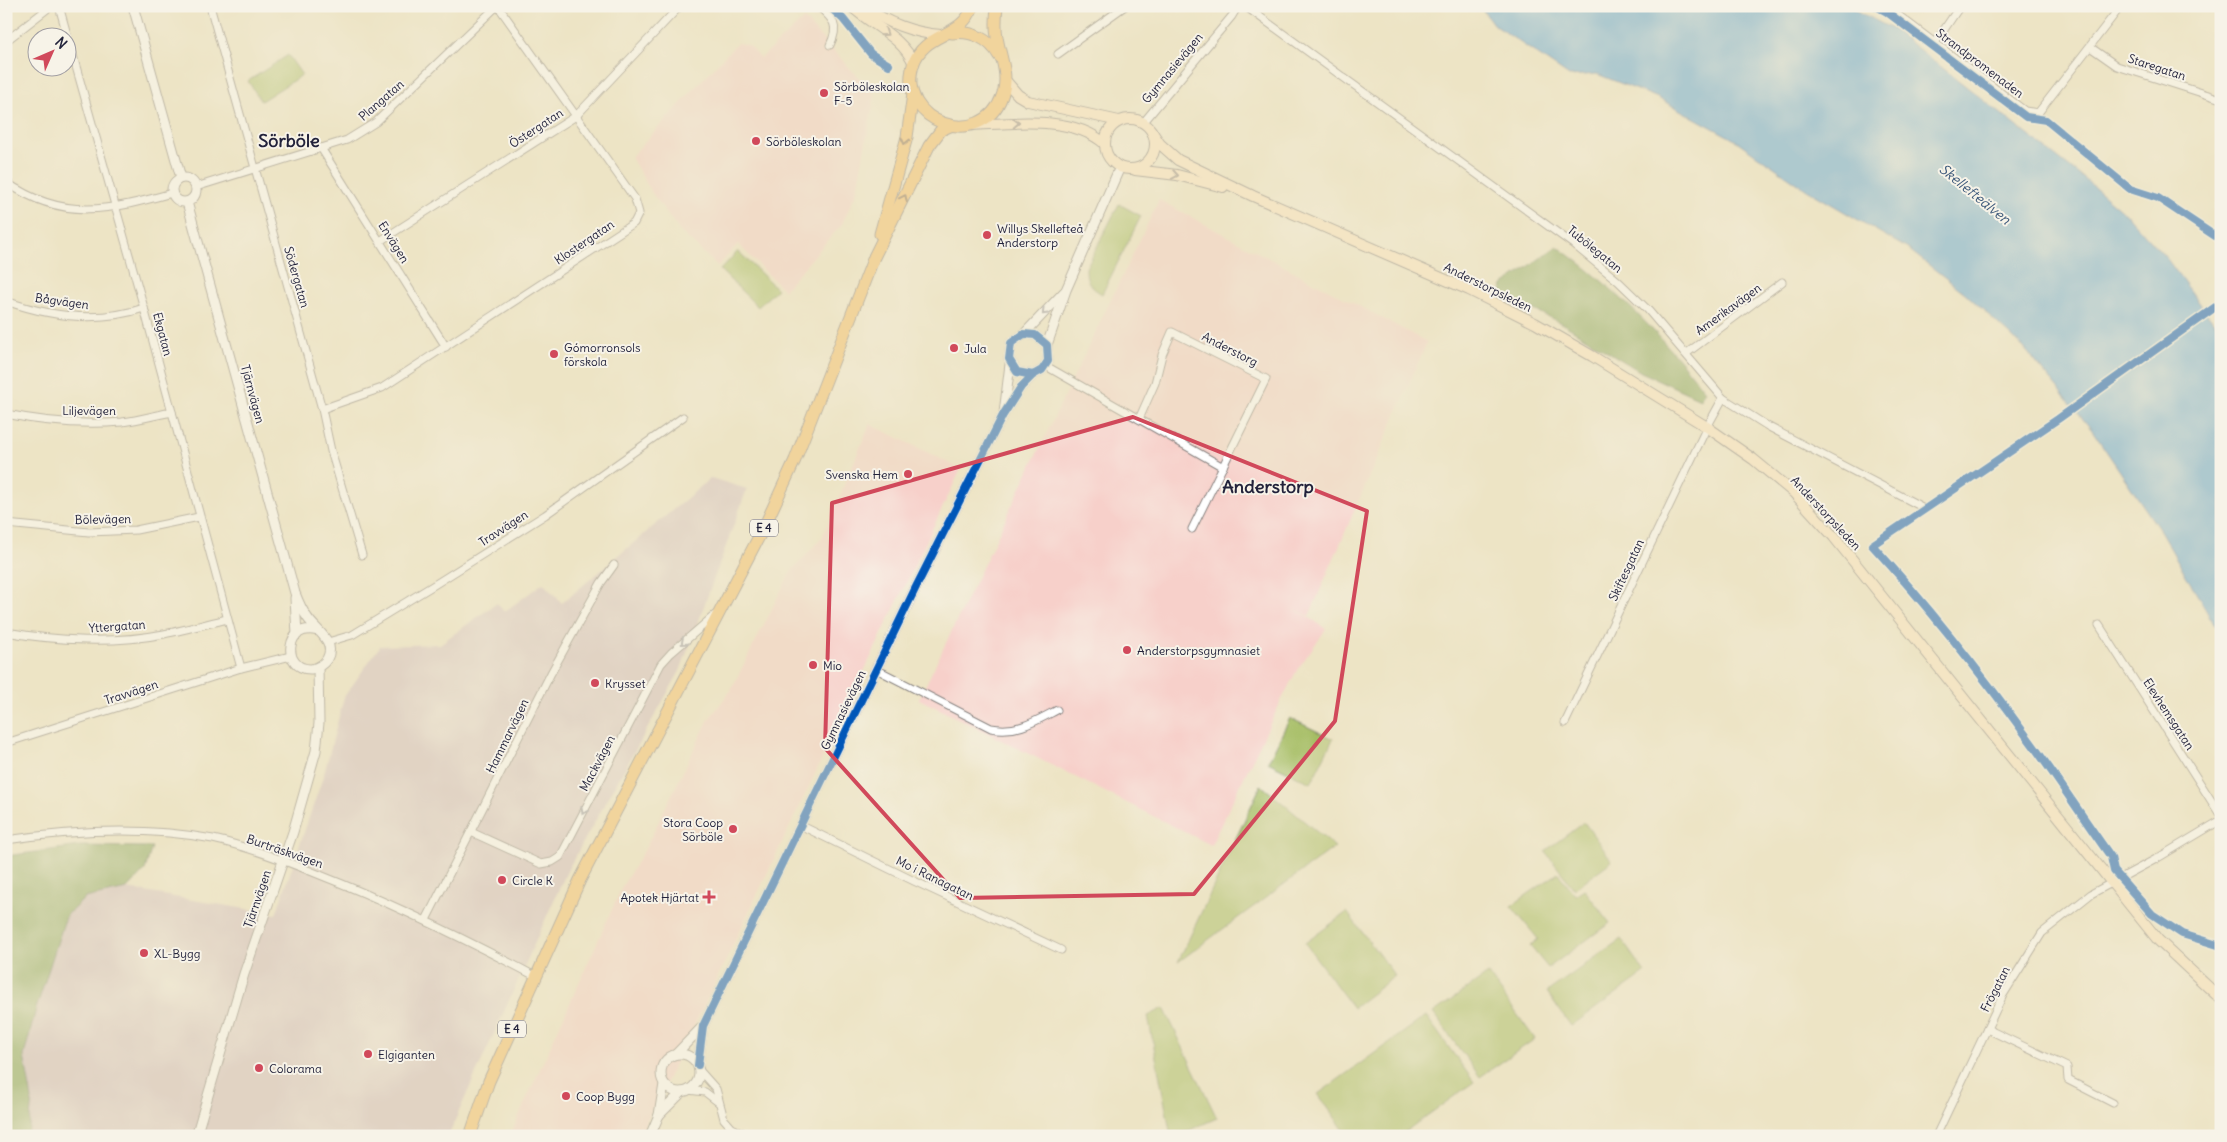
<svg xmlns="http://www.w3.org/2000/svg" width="2227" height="1142" viewBox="0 0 2227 1142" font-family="Delius,sans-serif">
  <rect width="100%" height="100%" fill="#f7f3e8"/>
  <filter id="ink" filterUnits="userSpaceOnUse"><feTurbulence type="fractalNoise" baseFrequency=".02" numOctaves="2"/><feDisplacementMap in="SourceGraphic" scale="10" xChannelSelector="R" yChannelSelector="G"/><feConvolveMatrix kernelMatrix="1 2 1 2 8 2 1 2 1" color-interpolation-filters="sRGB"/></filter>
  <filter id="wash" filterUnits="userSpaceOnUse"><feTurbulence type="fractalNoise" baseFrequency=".0096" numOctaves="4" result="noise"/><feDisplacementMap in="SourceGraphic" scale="20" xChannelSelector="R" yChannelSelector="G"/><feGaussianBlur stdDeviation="1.12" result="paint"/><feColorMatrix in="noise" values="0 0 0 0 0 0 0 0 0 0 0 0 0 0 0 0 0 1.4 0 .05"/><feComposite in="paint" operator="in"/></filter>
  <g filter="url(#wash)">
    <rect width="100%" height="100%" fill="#ede4c5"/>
    <g fill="#f7d0ca">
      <path d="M804 19 875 95 856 193 842 224 784 290 738 244 718 266 680 231 652 193 631 157 737 43 748 45 761 58Z"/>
      <path d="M1159 200 1427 342 1309 616 1289 607 1309 617 1326 629 1297 670 1282 699 1211 845 919 699Z"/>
      <path d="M870 424 961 469 697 1020 639 1136H510L623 885 645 849 709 719 731 690 791 571 822 538Z"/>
    </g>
    <path fill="#d2bec2" d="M711 478 747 489 680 671 568 869 448 1136H28L32 1099 24 1056 36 1009 66 916 85 898 127 889 276 914 324 774 344 697 380 646 440 644 497 603 504 612 543 583 562 603Z"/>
    <g fill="#a5bd63" stroke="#64704f">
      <path d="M288 55 302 75 261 101 248 81Z"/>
      <path d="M1119 204 1141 216 1102 294C1090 287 1086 282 1086 268Z"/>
      <path d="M738 251 777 289 758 307 720 270Z"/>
      <path d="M1290 718 1333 739 1311 783 1268 762Z"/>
      <path d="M1261 785 1335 847 1178 962Z"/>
      <path d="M1584 822 1612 861 1574 889 1545 851Z"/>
      <path d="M1558 873 1575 895 1584 889 1610 923 1548 968 1530 946 1538 939 1511 906Z"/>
      <path d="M1347 912 1395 976 1353 1008 1305 943Z"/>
      <path d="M1621 939 1645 973 1571 1026 1547 992Z"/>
      <path d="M1488 974 1535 1039 1480 1077 1433 1013Z"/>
      <path d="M1164 1008 1217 1118 1176 1136H1171L1148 1016Z"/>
      <path d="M1426 1016 1474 1082 1399 1136H1348L1318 1094Z"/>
    </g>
    <g fill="#84a459" stroke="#53634a">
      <path d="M1557 246C1615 287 1662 336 1705 391L1700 399 1641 372 1563 324 1501 294 1503 285Z"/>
      <path d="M80 846 152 847 145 870 127 889 85 898 66 916 36 1009 24 1056 32 1099 28 1136H6V856Z"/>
    </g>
    <path fill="#64a8d9" stroke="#43658a" d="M1480 6H1848L1894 30 2082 177 2126 214 2167 259 2221 332V636L2161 532 2092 430 2024 348 1965 293 1908 249 1807 190 1735 140 1658 98 1597 74 1569 76 1493 24Z"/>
  </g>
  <g filter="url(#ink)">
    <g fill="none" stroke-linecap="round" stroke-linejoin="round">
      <defs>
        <g id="minor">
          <path d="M59 6 144 308 241 668"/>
          <path d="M210 6 322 409 331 451 362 555"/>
          <path d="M818 6C833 19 840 25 830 45"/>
          <path d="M1245 6 1573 244 1618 281 1648 310 1723 398 1769 427 1924 508"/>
          <path d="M1886 6 2025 111 2038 113 2121 6"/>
          <path d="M6 41 51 6"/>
          <path d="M1935 43 1960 6"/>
          <path d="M2090 47 2117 66 2221 99"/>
          <path d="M1058 54 1125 6"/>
          <path d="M1143 123 1232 16 1238 6"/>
          <path d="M321 148 446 347"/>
          <path d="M6 182C63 222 111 210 172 193"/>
          <path d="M196 187 347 140 376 122 497 6"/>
          <path d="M380 241 576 116 680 6"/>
          <path d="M6 301C51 317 99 323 144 308"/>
          <path d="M1687 353 1782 282"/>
          <path d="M1046 366 1223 467"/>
          <path d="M322 409 382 388 634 223 639 213 635 199 498 6"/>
          <path d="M6 414C44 422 84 425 122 422 139 420 156 415 172 412"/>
          <path d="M1139 419 1155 383 1162 355 1172 332 1266 379 1192 529"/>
          <path d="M6 524 89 532 136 530 199 517"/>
          <path d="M2099 625 2221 816"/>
          <path d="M6 632C56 641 114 644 164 634 185 630 206 624 227 619"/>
          <path d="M328 642 352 635 434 585 545 515 683 417"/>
          <path d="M876 669 991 728C1017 733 1034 722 1057 710"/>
          <path d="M1565 723 1707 427 1723 398"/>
          <path d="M6 743 241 668 291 656"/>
          <path d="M800 825 914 881 1061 950"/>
          <path d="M471 832 541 864 552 862 560 857 661 664 671 653 715 615"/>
          <path d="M6 840C74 830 145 826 213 839 250 847 286 861 320 875 394 904 465 939 535 976"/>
          <path d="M426 920 551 673 601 583 614 565"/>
          <path d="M1987 1029 2067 1067 2068 1080 2113 1103"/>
          <path d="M700 1071 716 1089 724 1119 732 1128 745 1134 758 1136"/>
          <path d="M688 1090 705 1092 718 1102"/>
          <path d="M1936 1136 2003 995 2042 933 2091 894 2156 859 2221 820"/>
        </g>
        <g id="tertiary">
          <path d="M133 6 181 178"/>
          <circle cx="184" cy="190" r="12"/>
          <path d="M187 202 295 593C298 601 302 610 307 617 315 630 337 641 327 659 323 665 317 668 311 669 281 670 285 621 318 631"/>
          <path d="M1024 334 1064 292"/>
          <path d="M1047 345 1066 290 1120 167"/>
          <path d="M1004 413 1010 364"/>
          <path d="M295 598 297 635"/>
          <circle cx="680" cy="1073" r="19"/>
          <path d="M676 1054 703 1026"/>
          <path d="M698 1065 703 1026 916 587 1003 415 1021 387 1033 375 1042 370 1048 361 1047 345 1035 335 1024 334 1011 343 1009 359 1017 372 1033 375"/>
          <path d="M659 1115 682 1092"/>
          <path d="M196 1136 244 974 293 832 316 751 319 723 318 667"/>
          <path d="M650 1136 659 1115 664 1084"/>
        </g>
        <g id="secondary">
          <path d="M851 6C872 26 903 37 914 64"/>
          <path d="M864 6C886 23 914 33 941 35"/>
          <path d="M1005 80 1018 95 1028 101 1119 121"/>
          <circle cx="1130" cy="144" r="25"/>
          <path d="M973 125C1013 123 1073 115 1105 144"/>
          <path d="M1152 132 1160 144 1178 160 1253 196 1469 290 1535 323 1592 356 1707 427 1753 459 1794 493 1834 537 2158 940 2221 999"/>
          <path d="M1135 170 1177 175 1223 187"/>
        </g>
        <g id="trunk">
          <path d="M973 6C962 39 924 31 913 65 896 123 982 152 1002 96 1010 76 1000 57 997 37 995 27 996 16 997 6"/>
          <path d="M952 33C971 30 990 39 999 56"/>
          <path d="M880 234 907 137 913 94"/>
          <path d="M470 1136 489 1081 580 880 765 525 795 460 874 257 929 146 941 130 950 126"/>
        </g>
      </defs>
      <use href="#minor" stroke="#888380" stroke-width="9"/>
      <use href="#tertiary" stroke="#888380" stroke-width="11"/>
      <use href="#secondary" stroke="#888380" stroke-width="12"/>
      <use href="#trunk" stroke="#888380" stroke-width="13"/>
      <use href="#minor" stroke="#fff" stroke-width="7"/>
      <use href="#tertiary" stroke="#fff" stroke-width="9"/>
      <use href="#secondary" stroke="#fce6c4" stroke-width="10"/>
      <use href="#trunk" stroke="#f7c06c" stroke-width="11"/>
      <defs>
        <g id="cycleway">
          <path d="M829 6 843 19 871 54 889 65"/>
          <path d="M1876 6 1887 12 2026 117 2046 120 2130 189 2158 198 2221 240"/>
          <path d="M2221 303 2058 419 1872 545C1929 607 1981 673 2030 741 2058 779 2083 818 2111 857L2114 871 2152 914 2182 934 2221 946"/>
          <path d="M698 1065 703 1026 916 587 1003 415 1021 387 1033 375 1042 370 1048 361 1047 345 1035 335 1024 334 1011 343 1009 359 1017 372 1033 375"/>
        </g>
      </defs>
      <use href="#cycleway" stroke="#f7f3e8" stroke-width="11"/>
      <use href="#cycleway" stroke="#0057b8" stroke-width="8"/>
    </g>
    <defs><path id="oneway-chevron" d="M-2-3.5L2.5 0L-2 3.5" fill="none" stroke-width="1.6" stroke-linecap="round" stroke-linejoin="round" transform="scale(1.25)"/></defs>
    <g stroke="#9a8e86">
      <use href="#oneway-chevron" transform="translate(885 33) rotate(34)"/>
      <use href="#oneway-chevron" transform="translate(1016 123) rotate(-2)"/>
      <use href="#oneway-chevron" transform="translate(1175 175) rotate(10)"/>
    </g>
    <g stroke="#8c7154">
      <use href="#oneway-chevron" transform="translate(905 141) rotate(104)"/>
      <use href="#oneway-chevron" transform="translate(904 198) rotate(-64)"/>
    </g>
    <g stroke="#9c9ca7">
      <use href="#oneway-chevron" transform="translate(1045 312) rotate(133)"/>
      <use href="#oneway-chevron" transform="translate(684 642) rotate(139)"/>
      <use href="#oneway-chevron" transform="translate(584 811) rotate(118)"/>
    </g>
  </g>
  <path d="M0 0H2227V1142H0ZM1133 417 1367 511 1335 721 1194 894 960 898 825 748 832 503Z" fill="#ede4c5" fill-opacity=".55" fill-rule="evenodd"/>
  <path fill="none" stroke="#d1495b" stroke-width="4" stroke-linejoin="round" d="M1133 417 1367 511 1335 721 1194 894 960 898 825 748 832 503Z"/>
  <g fill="#d1495b" stroke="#f7f3e8" stroke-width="2">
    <circle cx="824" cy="93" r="5"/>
    <circle cx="756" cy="141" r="5"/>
    <circle cx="987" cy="235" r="5"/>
    <circle cx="954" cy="348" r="5"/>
    <circle cx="554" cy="354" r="5"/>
    <circle cx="908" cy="474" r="5"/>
    <circle cx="1127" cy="650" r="5"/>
    <circle cx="813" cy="665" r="5"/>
    <circle cx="595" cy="683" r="5"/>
    <circle cx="733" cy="829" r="5"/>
    <circle cx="502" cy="880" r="5"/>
    <path d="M706.5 889.5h5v5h5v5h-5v5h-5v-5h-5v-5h5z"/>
    <circle cx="144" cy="953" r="5"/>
    <circle cx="368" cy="1054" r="5"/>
    <circle cx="259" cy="1068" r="5"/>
    <circle cx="566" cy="1096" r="5"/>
  </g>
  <g text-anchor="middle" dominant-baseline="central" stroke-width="4" stroke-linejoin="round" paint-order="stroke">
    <g fill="#f7f3e8" stroke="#62616f" stroke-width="1">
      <rect x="750" y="519.5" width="28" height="17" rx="4"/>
      <rect x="498" y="1020.5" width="28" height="17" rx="4"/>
    </g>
    <g font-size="11" font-weight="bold" fill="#22223b">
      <text x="764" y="528">E 4</text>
      <text x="512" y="1029">E 4</text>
    </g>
    <g font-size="12" fill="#22223b" stroke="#f7f3e8">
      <text transform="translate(1980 63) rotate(37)">Strandpromenaden</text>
      <text transform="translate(2157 67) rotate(18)">Staregatan</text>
      <text transform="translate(1172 68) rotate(-50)">Gymnasievägen</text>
      <text transform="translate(381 100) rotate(-41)">Plangatan</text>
      <text transform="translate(536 128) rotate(-33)">Östergatan</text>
      <text transform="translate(394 242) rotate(58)">Envägen</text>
      <text transform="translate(584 242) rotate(-34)">Klostergatan</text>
      <text transform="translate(1595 249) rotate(39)">Tubölegatan</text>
      <text transform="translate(297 277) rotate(74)">Södergatan</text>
      <text transform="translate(1488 287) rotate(26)">Anderstorpsleden</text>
      <text transform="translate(62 301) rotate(8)">Bågvägen</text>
      <text transform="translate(1728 309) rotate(-36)">Amerikavägen</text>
      <text transform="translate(163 334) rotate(75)">Ekgatan</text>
      <text transform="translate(1230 349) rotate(27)">Anderstorg</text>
      <text transform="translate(253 394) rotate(75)">Tjärnvägen</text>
      <text x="89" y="410">Liljevägen</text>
      <text transform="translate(1826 513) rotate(47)">Anderstorpsleden</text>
      <text transform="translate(103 519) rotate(-1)">Bölevägen</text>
      <text transform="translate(503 528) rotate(-33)">Travvägen</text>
      <text transform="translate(1626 570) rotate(-65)">Skiftesgatan</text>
      <text transform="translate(117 626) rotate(-4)">Yttergatan</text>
      <text transform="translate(131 692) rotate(-18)">Travvägen</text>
      <text transform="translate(843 710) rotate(-64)">Gymnasievägen</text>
      <text transform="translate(2169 714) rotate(57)">Elevhemsgatan</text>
      <text transform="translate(507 736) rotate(-64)">Hammarvägen</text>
      <text transform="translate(597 763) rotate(-62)">Mackvägen</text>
      <text transform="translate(285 851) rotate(19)">Burträskvägen</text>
      <text transform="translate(935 878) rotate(26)">Mo i Ranagatan</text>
      <text transform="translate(257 899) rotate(-71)">Tjärnvägen</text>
      <text transform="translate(1995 989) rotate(-63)">Frögatan</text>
    </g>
    <g font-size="12" fill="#22223b" stroke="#f7f3e8" text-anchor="start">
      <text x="834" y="86">Sörböleskolan<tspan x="834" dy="14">F-5</tspan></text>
      <text x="766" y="141">Sörböleskolan</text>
      <text x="997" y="228">Willys Skellefteå<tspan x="997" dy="14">Anderstorp</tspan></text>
      <text x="564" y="347">Gómorronsols<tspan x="564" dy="14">förskola</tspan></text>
      <text x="964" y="348">Jula</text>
      <text x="898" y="474" text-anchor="end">Svenska Hem</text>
      <text x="1137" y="650">Anderstorpsgymnasiet</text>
      <text x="823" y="665">Mio</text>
      <text x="605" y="683">Krysset</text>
      <text x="723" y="822" text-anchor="end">Stora Coop<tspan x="723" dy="14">Sörböle</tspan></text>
      <text x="512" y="880">Circle K</text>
      <text x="699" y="897" text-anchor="end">Apotek Hjärtat</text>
      <text x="154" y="953">XL-Bygg</text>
      <text x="378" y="1054">Elgiganten</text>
      <text x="269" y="1068">Colorama</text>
      <text x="576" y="1096">Coop Bygg</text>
    </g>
    <g font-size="14" font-style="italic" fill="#3c587a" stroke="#f7f3e8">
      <text transform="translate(1975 194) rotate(39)">Skellefteälven</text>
    </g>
    <g font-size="18" font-weight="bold" fill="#22223b" stroke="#f7f3e8">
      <text x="289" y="140">Sörböle</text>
      <text x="1268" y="486">Anderstorp</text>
    </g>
  </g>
  <rect width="2227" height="1142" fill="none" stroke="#f7f3e8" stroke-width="25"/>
  <g transform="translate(52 52) rotate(45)"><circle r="24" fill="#f7f3e8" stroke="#a29fa3"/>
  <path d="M0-4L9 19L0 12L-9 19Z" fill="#d1495b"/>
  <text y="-8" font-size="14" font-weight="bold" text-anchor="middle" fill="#22223b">N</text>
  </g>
</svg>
